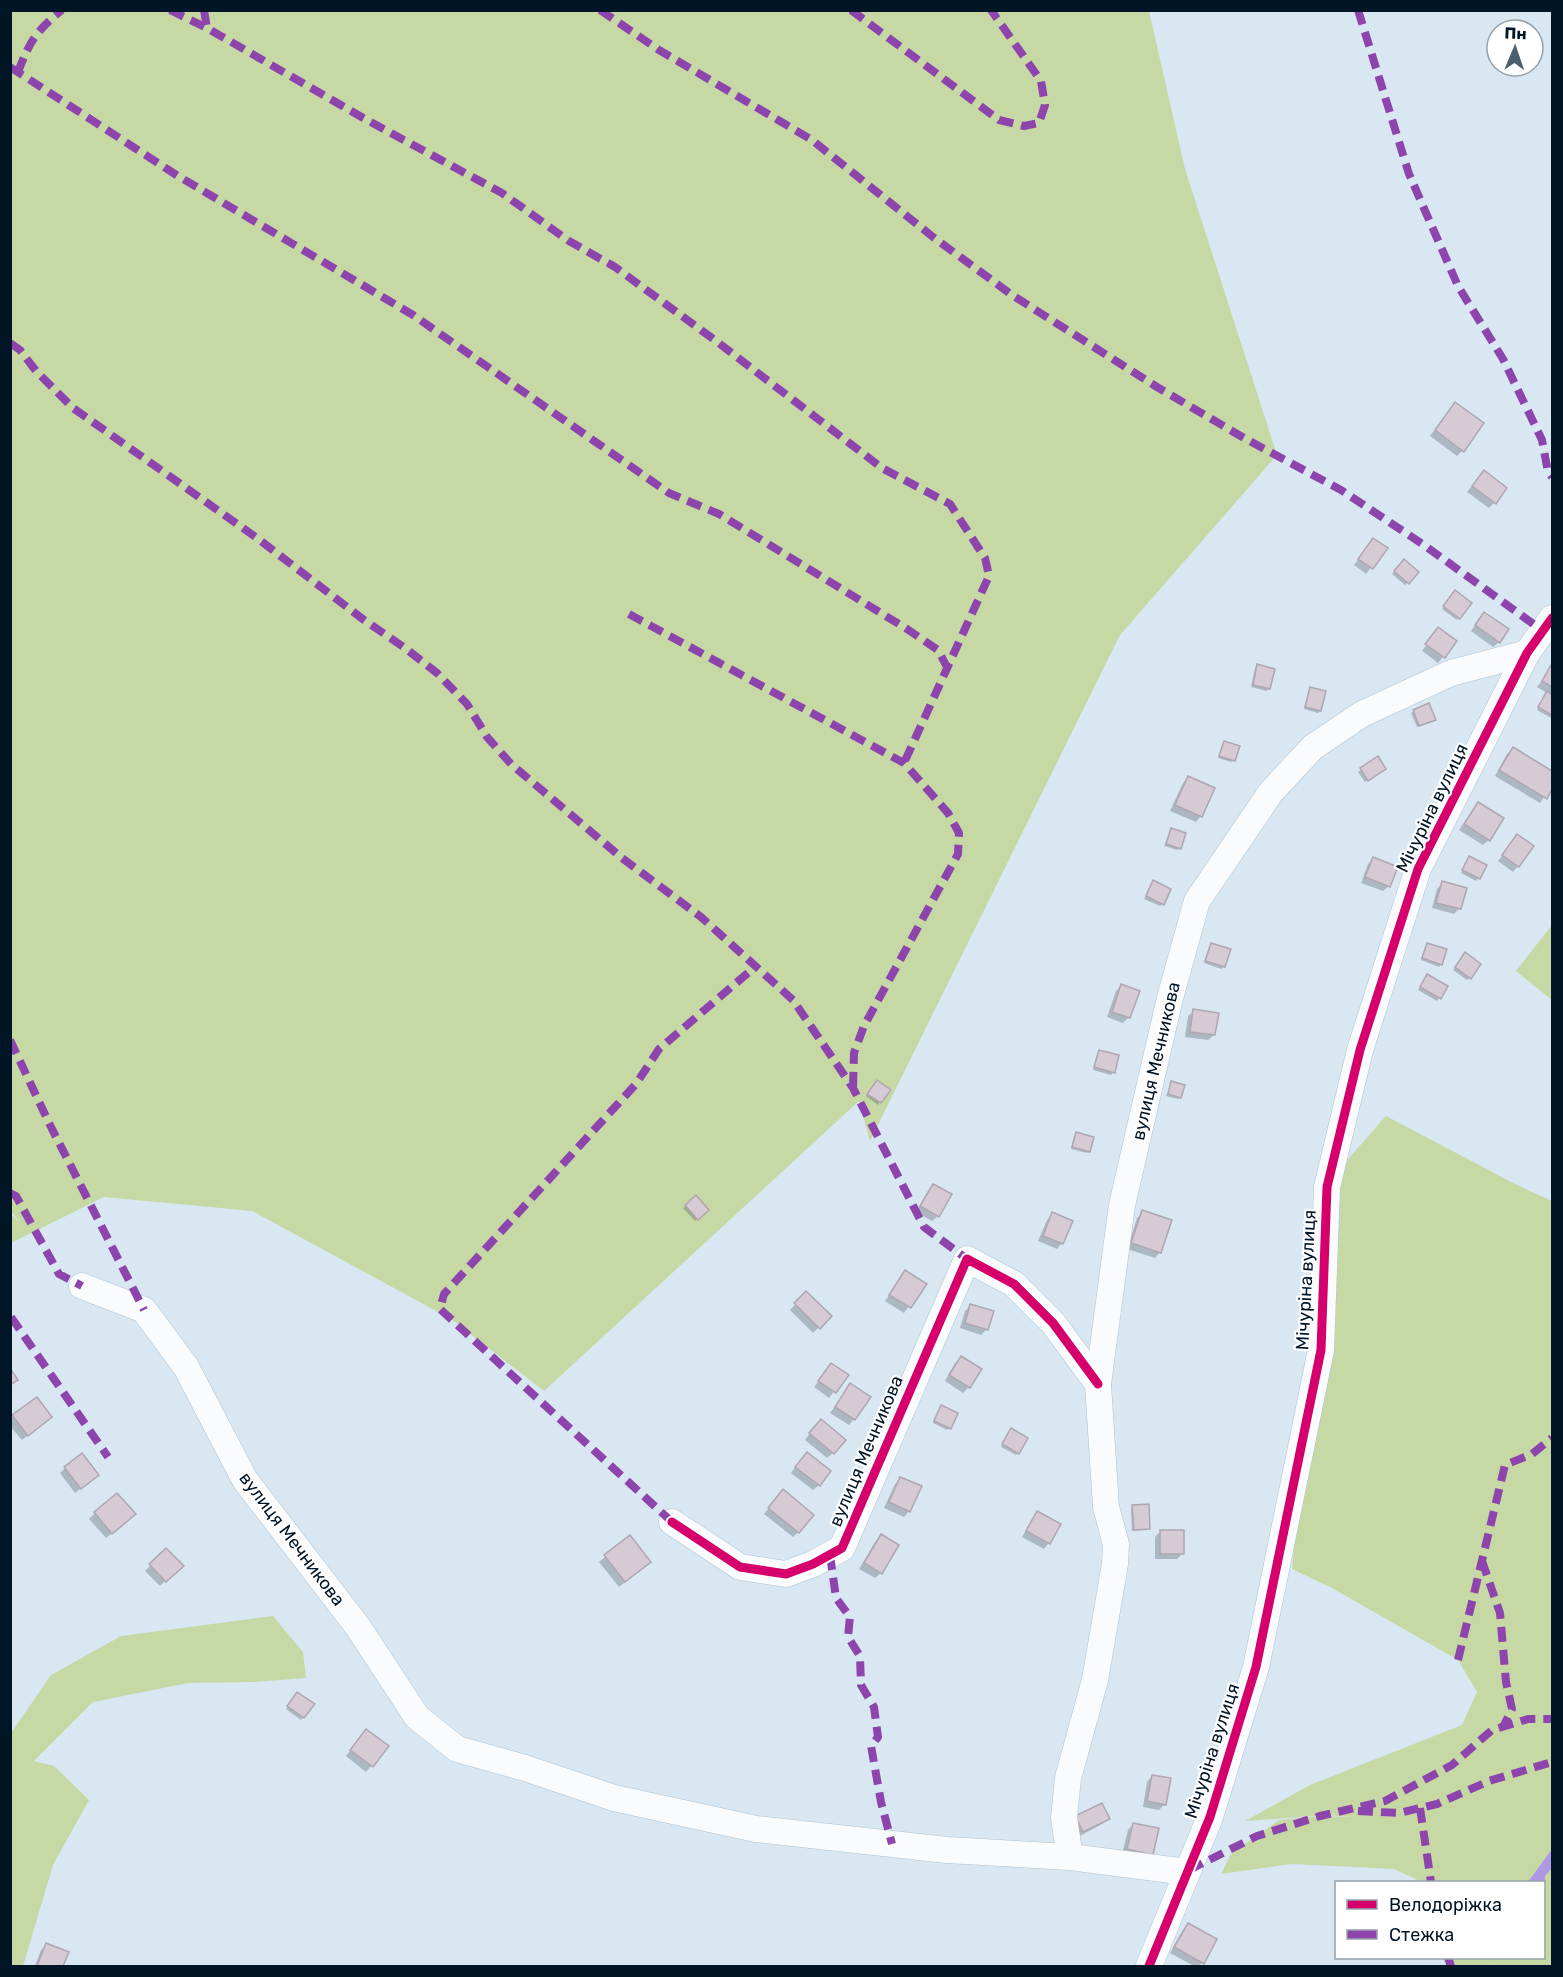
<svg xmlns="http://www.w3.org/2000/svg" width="1563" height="1977" viewBox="0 0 1563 1977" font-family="Rubik,sans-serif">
  <rect width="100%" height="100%" fill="#d8e7f2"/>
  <g fill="#c6d9a4">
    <path d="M11 11H1149L1185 169 1277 455 1120 635 870 1141 859 1101 544 1391 451 1319 252 1211 104 1197 11 1243 10 1213 20 1223 10 1210Z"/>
    <path d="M1552 925V1000L1516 971Z"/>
    <path d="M1386 1116 1517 1185 1552 1201V1966H1490L1488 1964V1966H1450L1445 1958H1544V1882H1422L1394 1869 1292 1864 1221 1874 1231 1854 1279 1820 1320 1816 1352 1817 1326 1815 1245 1821 1310 1785 1462 1725 1477 1692 1458 1660 1332 1588 1292 1569 1328 1182Z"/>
    <path d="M273 1616 303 1652 306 1678 254 1682 188 1683 93 1702 34 1761 54 1766 89 1800 53 1865 23 1966H11V1733L51 1675 121 1636Z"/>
  </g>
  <path fill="#ae98e5" d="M1552 1849V1868L1545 1876 1544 1892V1882H1528Z"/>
  <g fill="#0003">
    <path d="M1450 409 1462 451 1457 456 1430 436Z"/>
    <path d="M1484 472 1494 503 1489 508 1467 492Z"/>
    <path d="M1373 539 1386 548 1366 574 1354 565Z"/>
    <path d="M1404 561 1417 572 1405 585 1392 574Z"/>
    <path d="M1453 595 1459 618 1457 620 1442 609Z"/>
    <path d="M1479 620 1499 642 1493 647 1471 631Z"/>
    <path d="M1435 633 1455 642 1438 663 1421 650 1422 651Z"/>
    <path d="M1257 666 1269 688 1267 691 1251 687 1255 668Z"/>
    <path d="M1552 667V717L1551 718 1537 710 1547 693 1537 687Z"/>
    <path d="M1310 689 1320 711 1318 713 1304 709 1308 691Z"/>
    <path d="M1414 711 1434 719 1417 727 1411 713Z"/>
    <path d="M1224 743 1234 760 1231 762 1218 758Z"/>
    <path d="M1513 749 1552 773V786L1540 803 1495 776 1507 754Z"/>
    <path d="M1378 758 1382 771 1365 782 1358 772Z"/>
    <path d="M1188 777 1201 816 1196 822 1170 811 1183 783Z"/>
    <path d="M1478 803 1489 840 1483 845 1459 830Z"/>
    <path d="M1171 830 1180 848 1177 850 1164 846Z"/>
    <path d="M1512 842 1518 866 1513 872 1498 861Z"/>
    <path d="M1373 859 1389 886 1383 891 1361 883 1368 864Z"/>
    <path d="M1467 860 1485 866 1476 881 1461 873Z"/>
    <path d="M1443 883 1459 909 1454 914 1432 908 1437 889Z"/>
    <path d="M1151 884 1163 904 1160 906 1144 899Z"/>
    <path d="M1427 944 1441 964 1439 967 1421 960Z"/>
    <path d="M1211 945 1224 967 1221 969 1204 963Z"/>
    <path d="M1463 956 1470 978 1467 980 1453 970Z"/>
    <path d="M1425 978 1446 987 1437 1001 1418 990Z"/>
    <path d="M1121 986 1129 1017 1123 1023 1107 1017 1116 991Z"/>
    <path d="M1194 1011 1214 1035 1208 1040 1185 1037 1188 1016Z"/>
    <path d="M1099 1052 1113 1072 1111 1075 1093 1070 1097 1054Z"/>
    <path d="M1172 1083 1180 1097 1178 1099 1166 1096Z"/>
    <path d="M875 1084 880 1102 878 1105 866 1096Z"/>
    <path d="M1076 1134 1089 1151 1087 1153 1071 1149 1074 1136Z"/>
    <path d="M934 1186 938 1216 932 1221 916 1212 928 1191Z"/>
    <path d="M696 1197 707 1210 695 1221 683 1208Z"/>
    <path d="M1143 1212 1160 1252 1155 1258 1127 1249 1137 1218Z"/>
    <path d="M1053 1214 1062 1243 1057 1249 1038 1241 1047 1220Z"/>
    <path d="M905 1272 925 1284 904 1313 885 1301Z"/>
    <path d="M806 1293 830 1316 813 1333 790 1310Z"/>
    <path d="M971 1305 987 1329 981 1335 960 1328 965 1311Z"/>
    <path d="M961 1358 979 1369 969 1387 963 1393 945 1381 955 1363Z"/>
    <path d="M831 1365 847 1375 829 1398 814 1387Z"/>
    <path d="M851 1385 854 1419 849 1425 830 1413Z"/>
    <path d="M36 1399 45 1423 22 1440 10 1426V1419Z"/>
    <path d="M939 1409 949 1428 947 1430 933 1423Z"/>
    <path d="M815 1426 833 1453 827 1458 805 1440Z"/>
    <path d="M1009 1432 1018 1453 1016 1455 1001 1447Z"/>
    <path d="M801 1459 819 1485 813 1490 791 1473Z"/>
    <path d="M65 1468 91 1480 75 1493 60 1473Z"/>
    <path d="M901 1479 909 1511 904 1517 884 1508 895 1484Z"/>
    <path d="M778 1497 798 1532 793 1537 764 1514Z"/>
    <path d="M1133 1507 1149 1528 1146 1530 1132 1531 1131 1509Z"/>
    <path d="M95 1513 128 1520 106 1538 89 1519Z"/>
    <path d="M1037 1513 1049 1543 1044 1549 1022 1537 1032 1519Z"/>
    <path d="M1161 1531 1182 1554 1177 1559H1155V1537Z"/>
    <path d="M881 1536V1573L875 1578 859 1569 875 1542Z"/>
    <path d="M629 1537 644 1567 619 1587 599 1562Z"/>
    <path d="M166 1550 181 1566 160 1586 145 1571Z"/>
    <path d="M295 1696 313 1705 301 1720 286 1709Z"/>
    <path d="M361 1736 387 1746 366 1772 346 1756Z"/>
    <path d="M1152 1776 1165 1804 1159 1810 1143 1807 1147 1782Z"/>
    <path d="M1076 1817 1108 1819 1102 1824 1078 1837Z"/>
    <path d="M1133 1824 1151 1854 1146 1859 1122 1854 1128 1830Z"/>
    <path d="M1188 1925 1202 1963 1198 1966H1194L1170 1953 1183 1930Z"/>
    <path d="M47 1945 67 1952 61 1966H35L41 1950Z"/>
  </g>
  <g fill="#d6cad5" stroke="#aea6b0" stroke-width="1.5">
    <path d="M1455 402 1484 423 1464 452 1435 430Z"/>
    <path d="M1484 470 1507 488 1496 504 1472 486Z"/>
    <path d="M1373 538 1388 548 1373 569 1358 559Z"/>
    <path d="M1404 559 1419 572 1409 584 1394 571Z"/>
    <path d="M1455 590 1472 603 1460 619 1443 606Z"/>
    <path d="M1484 612 1509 629 1500 643 1475 625Z"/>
    <path d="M1438 627 1457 641 1445 658 1425 644Z"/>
    <path d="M1257 664 1275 669 1270 689 1253 685Z"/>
    <path d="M1551 665H1552V687L1542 681Z"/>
    <path d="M1310 687 1326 691 1321 711 1305 707Z"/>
    <path d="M1547 691 1552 695V715L1538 707Z"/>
    <path d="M1429 703 1436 720 1419 726 1413 710Z"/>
    <path d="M1224 741 1240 746 1235 761 1219 756Z"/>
    <path d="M1513 747 1552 771V789L1547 799 1499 770Z"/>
    <path d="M1378 756 1386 769 1368 781 1360 768Z"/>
    <path d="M1188 776 1215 788 1202 817 1175 805Z"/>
    <path d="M1478 802 1504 818 1490 841 1464 824Z"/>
    <path d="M1171 828 1186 833 1181 849 1166 844Z"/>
    <path d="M1517 834 1534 846 1519 867 1502 855Z"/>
    <path d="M1469 856 1487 865 1480 879 1462 870Z"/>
    <path d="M1373 857 1398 867 1390 887 1365 877Z"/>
    <path d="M1153 880 1171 889 1164 905 1146 896Z"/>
    <path d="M1442 881 1467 888 1461 909 1436 903Z"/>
    <path d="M1211 943 1231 949 1225 967 1205 961Z"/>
    <path d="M1427 943 1447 949 1442 965 1422 958Z"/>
    <path d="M1465 952 1481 964 1471 979 1455 967Z"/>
    <path d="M1427 974 1448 986 1441 999 1420 987Z"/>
    <path d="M1121 984 1140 991 1130 1018 1112 1012Z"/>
    <path d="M1193 1009 1219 1013 1215 1035 1190 1032Z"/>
    <path d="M1099 1050 1119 1055 1115 1073 1094 1067Z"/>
    <path d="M877 1080 891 1090 881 1103 867 1094Z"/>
    <path d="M1171 1081 1185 1085 1181 1098 1168 1094Z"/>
    <path d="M1076 1132 1094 1137 1090 1152 1072 1147Z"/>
    <path d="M933 1184 952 1194 939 1217 920 1206Z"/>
    <path d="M696 1195 709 1210 698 1220 685 1205Z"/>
    <path d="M1142 1210 1172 1220 1161 1253 1131 1243Z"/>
    <path d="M1052 1212 1073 1221 1063 1244 1043 1236Z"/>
    <path d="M905 1270 927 1284 911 1308 889 1295Z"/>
    <path d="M806 1291 832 1316 820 1329 794 1303Z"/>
    <path d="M970 1304 994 1311 988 1330 965 1323Z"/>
    <path d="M961 1356 982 1369 970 1388 949 1375Z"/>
    <path d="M831 1363 849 1375 836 1393 818 1381Z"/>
    <path d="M10 1368 18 1380 10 1385Z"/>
    <path d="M850 1383 871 1397 855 1420 835 1407Z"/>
    <path d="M37 1397 52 1417 28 1436 12 1415Z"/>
    <path d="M941 1405 958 1413 951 1429 934 1421Z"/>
    <path d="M821 1419 846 1440 834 1454 809 1433Z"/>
    <path d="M1011 1428 1028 1438 1019 1454 1002 1444Z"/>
    <path d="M807 1452 831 1471 820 1486 795 1467Z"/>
    <path d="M82 1453 99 1475 81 1489 64 1467Z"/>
    <path d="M900 1477 922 1486 910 1512 889 1502Z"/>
    <path d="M783 1489 814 1515 799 1533 768 1508Z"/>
    <path d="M117 1493 136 1514 112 1534 94 1512Z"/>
    <path d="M1149 1504 1150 1529 1134 1530 1132 1505Z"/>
    <path d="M1037 1511 1061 1524 1050 1544 1026 1531Z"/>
    <rect x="1160" y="1530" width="24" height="24"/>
    <path d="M881 1534 899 1545 882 1574 864 1563Z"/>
    <path d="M630 1535 651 1562 625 1582 604 1555Z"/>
    <path d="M166 1548 184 1566 166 1582 149 1564Z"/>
    <path d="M297 1692 315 1704 304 1718 287 1706Z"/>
    <path d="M366 1729 389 1746 373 1767 350 1750Z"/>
    <path d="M1152 1775 1171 1778 1166 1805 1147 1801Z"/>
    <path d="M1102 1803 1110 1819 1083 1832 1075 1816Z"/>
    <path d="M1133 1823 1159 1828 1153 1855 1127 1849Z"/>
    <path d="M1188 1923 1217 1939 1204 1964 1174 1947Z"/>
    <path d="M46 1943 69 1952 63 1966H37Z"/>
  </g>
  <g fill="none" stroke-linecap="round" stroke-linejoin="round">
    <defs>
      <g id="minor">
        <path d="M82 1286 144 1310 186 1367 245 1480 358 1627 417 1717 457 1749 525 1768 614 1798 756 1829 947 1850 1070 1857 1187 1872"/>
        <path d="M672 1522 740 1567 786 1574 813 1564 842 1548 967 1259 1014 1284 1053 1323 1098 1384"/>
        <path d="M1070 1857 1064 1818 1068 1778 1095 1680 1115 1564 1116 1544 1106 1507 1098 1384 1122 1205 1170 998 1197 901 1271 792 1313 747 1362 714 1451 673 1527 653"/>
        <path d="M1149 1966 1210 1817 1256 1667 1321 1350 1327 1187 1360 1050 1418 869 1527 653 1552 618"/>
      </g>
    </defs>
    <use href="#minor" stroke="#aec3d1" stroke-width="27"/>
    <use href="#minor" stroke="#f9fbfd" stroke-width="26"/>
    <g stroke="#8e44ad" stroke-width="8" stroke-dasharray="15 8" stroke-linecap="butt">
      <path d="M170 10 207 28 365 119 502 193 569 241 615 267 716 341 882 468 950 504 985 558 989 576 904 763"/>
      <path d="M204 10 207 28"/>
      <path d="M600 10 659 50 812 140 933 237 1012 295 1157 387 1244 438 1341 490 1424 545 1543 631"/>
      <path d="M851 10 999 120 1024 126 1039 123 1045 105 1041 81 991 10"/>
      <path d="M1358 10 1409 174 1458 286 1503 359 1542 440 1548 472 1552 477"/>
      <path d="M10 67 178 176 413 315 669 493 719 514 907 629 938 650 947 667"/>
      <path d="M18 72C30 41 36 31 62 10"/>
      <path d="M10 343 20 350 36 371 73 408 257 538 364 620 405 648 437 673 467 704 487 737 511 764 622 858 701 917 793 1000 853 1088 924 1227 967 1259"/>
      <path d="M629 614 904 763 948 813 959 833 958 854 864 1026 854 1053 853 1088"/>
      <path d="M10 1040 50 1125 144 1310"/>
      <path d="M10 1193 16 1196 59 1274 82 1286"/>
      <path d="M11 1317 108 1457"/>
      <path d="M672 1522 440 1309 444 1294 636 1084 659 1049 756 966"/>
      <path d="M830 1555 836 1598 850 1617 848 1637 860 1656 861 1685 874 1707 878 1737 871 1746 881 1802 892 1844"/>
      <path d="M1482 1561 1500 1613 1506 1682 1512 1709 1503 1727"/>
      <path d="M1458 1660 1505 1465 1532 1454 1552 1438"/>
      <path d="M1420 1808 1431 1882"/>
      <path d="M1358 1811 1399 1813 1437 1804 1489 1781 1552 1762"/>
      <path d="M1189 1870 1257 1836 1320 1816 1385 1801 1452 1765 1492 1730 1528 1719H1552"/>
      <path d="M1448 1958 1451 1966"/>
    </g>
    <defs>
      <g id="cycleway">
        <path d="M672 1522 740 1567 786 1574 813 1564 842 1548 967 1259 1014 1284 1053 1323 1098 1384"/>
        <path d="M1149 1966 1210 1817 1256 1667 1321 1350 1327 1187 1360 1050 1418 869 1527 653 1552 618"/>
      </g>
    </defs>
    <use href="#cycleway" stroke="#fff" stroke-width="13"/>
    <use href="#cycleway" stroke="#d6006c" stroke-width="9"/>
  </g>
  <g text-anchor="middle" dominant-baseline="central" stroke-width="4.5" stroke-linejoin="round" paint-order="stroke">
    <g font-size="18" fill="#001627" stroke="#fff">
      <text transform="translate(1432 808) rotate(-64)">Мічуріна вулиця</text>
      <text transform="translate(1156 1061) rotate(-77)">вулиця Мечникова</text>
      <text transform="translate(1306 1280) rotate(-87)">Мічуріна вулиця</text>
      <text transform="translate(866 1451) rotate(-67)">вулиця Мечникова</text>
      <text transform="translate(292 1539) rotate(53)">вулиця Мечникова</text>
      <text transform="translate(1212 1751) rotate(-72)">Мічуріна вулиця</text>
    </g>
  </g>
  <rect width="1563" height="1977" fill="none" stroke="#001627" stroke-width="24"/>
  <rect x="1335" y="1881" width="210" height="78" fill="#ffffff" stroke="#99a2a9" stroke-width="1.5"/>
  <rect x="1347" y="1900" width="30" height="9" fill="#d6006c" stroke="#99a2a9" stroke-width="1.5"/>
  <text x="1389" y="1911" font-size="18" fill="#001627">Велодоріжка</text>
  <rect x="1347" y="1930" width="30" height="9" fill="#8e44ad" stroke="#99a2a9" stroke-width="1.5"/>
  <text x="1389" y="1941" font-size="18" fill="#001627">Стежка</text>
  <g transform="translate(1515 48) rotate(2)"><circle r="28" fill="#ffffff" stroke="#99a2a9" stroke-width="1.5"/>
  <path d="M0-4.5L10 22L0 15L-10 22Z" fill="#4c5f6e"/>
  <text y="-9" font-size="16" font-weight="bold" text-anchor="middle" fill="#001627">Пн</text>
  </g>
</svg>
